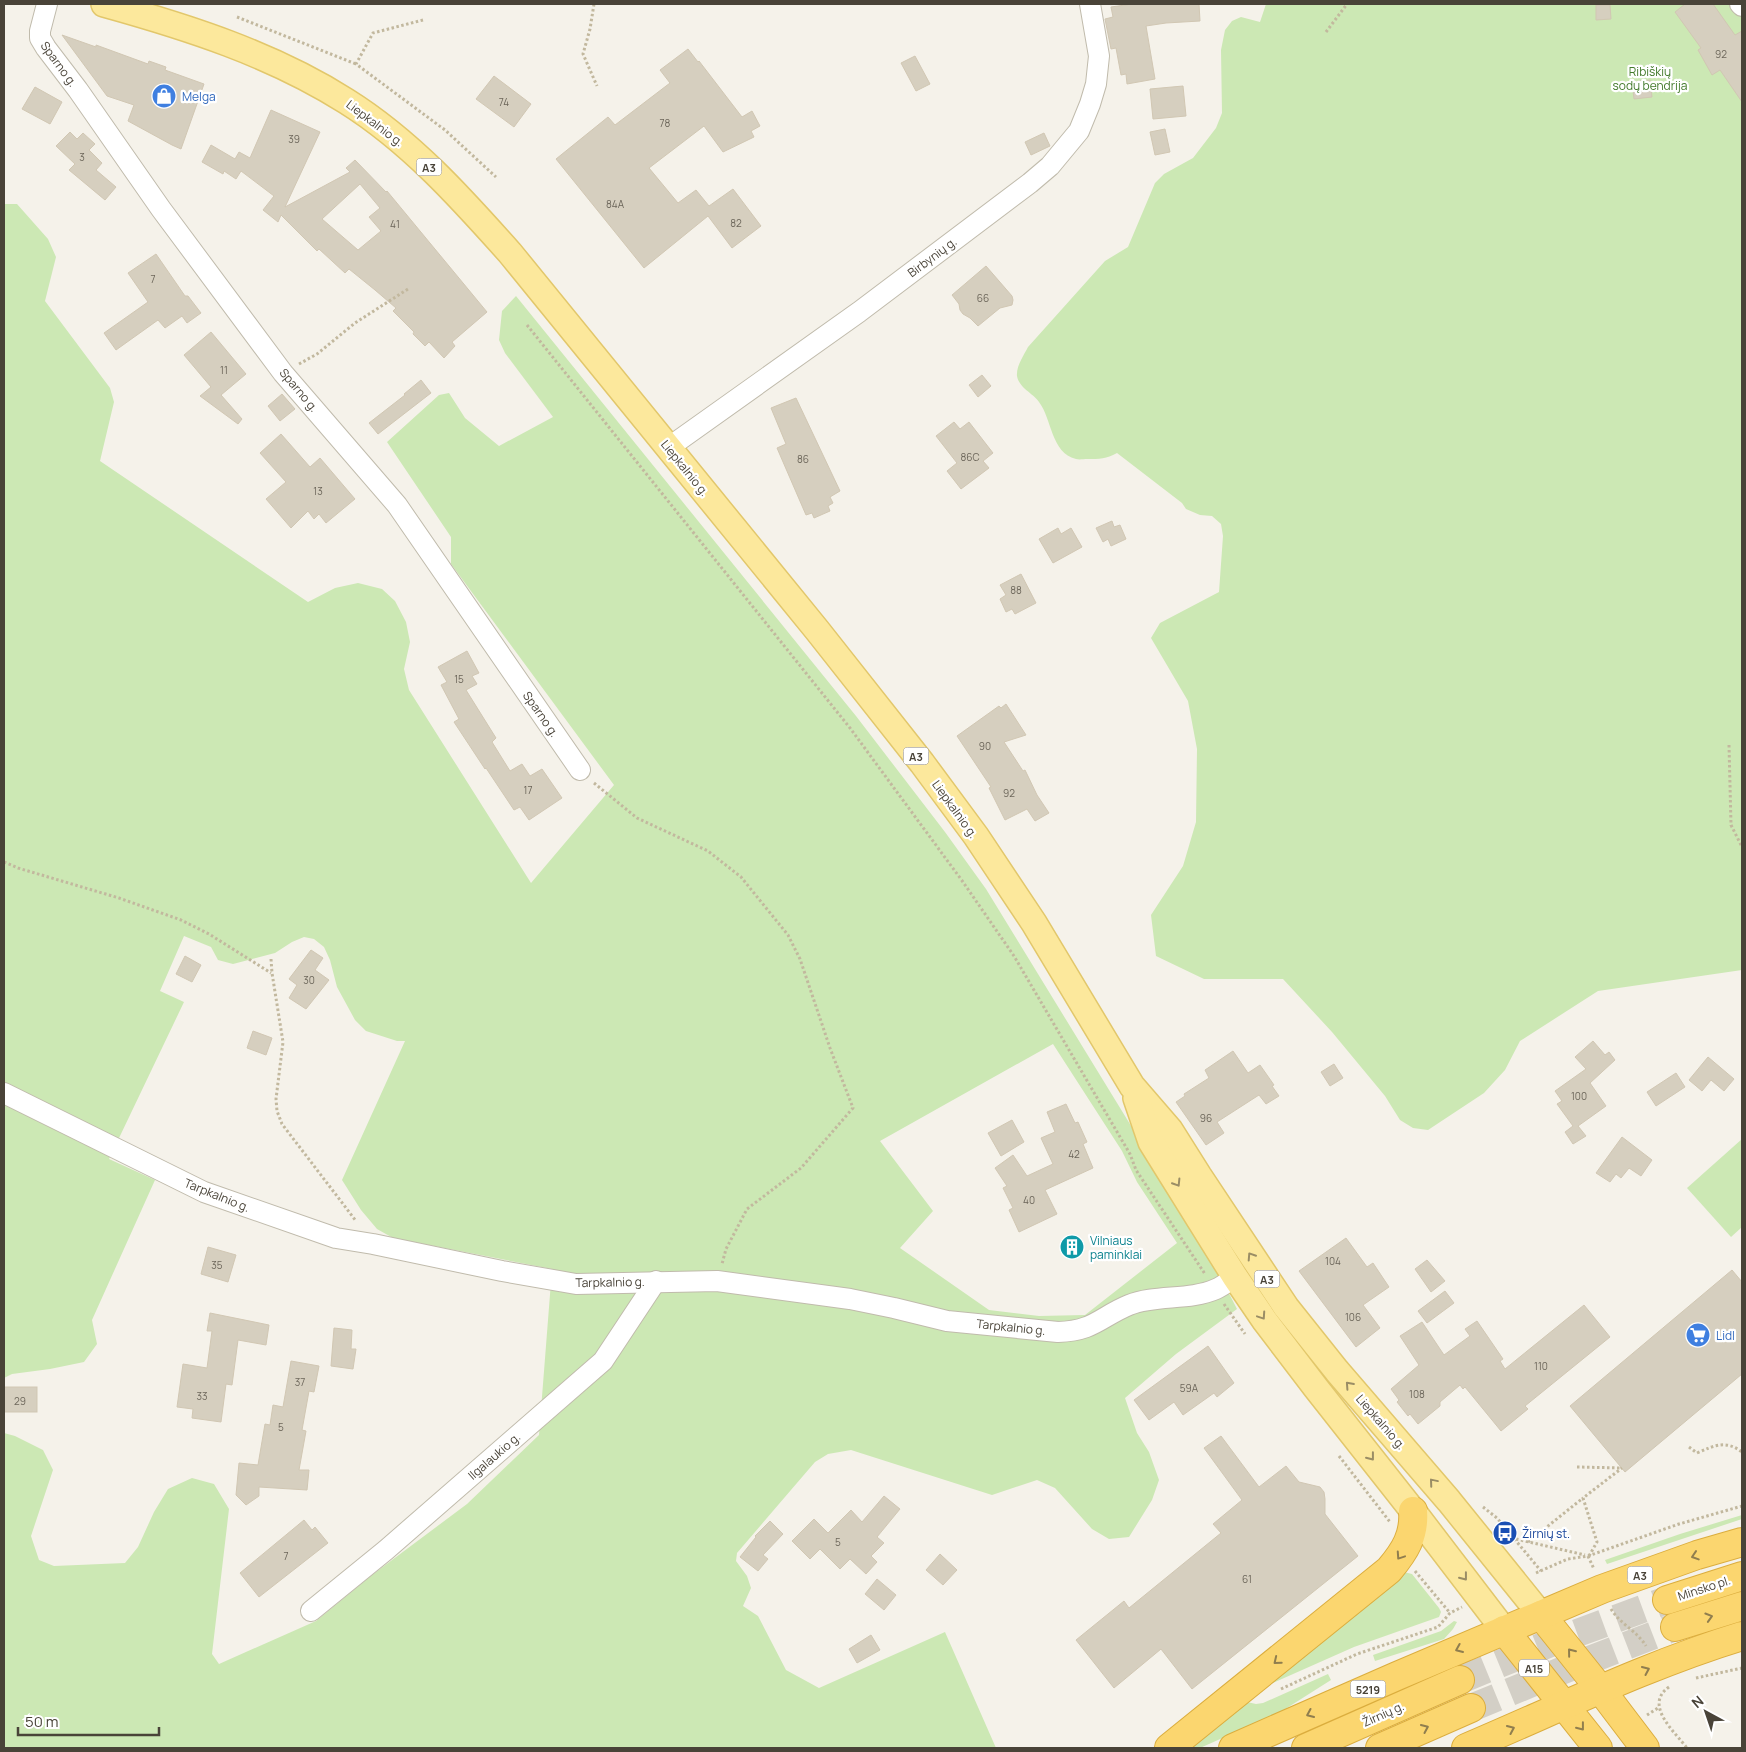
<svg xmlns="http://www.w3.org/2000/svg" width="1746" height="1752" viewBox="0 0 1746 1752" font-family="Manrope,sans-serif">
  <rect width="100%" height="100%" fill="#f5f2ea"/>
  <g fill="#cce8b4" fill-rule="evenodd">
    <path d="M1266 4H1742V970L1598 991 1520 1041 1505 1070 1484 1093 1428 1130 1413 1128 1400 1120 1385 1096 1332 1032 1283 979H1204L1156 956 1151 915 1183 866 1196 822 1197 749 1188 701 1151 638 1160 623 1219 592 1223 536 1221 524 1212 516 1200 515 1186 509 1182 503 1117 453C1106 459 1100 459 1087 459 1084 459 1079 460 1076 459 1051 453 1052 419 1039 402 1033 393 1019 388 1017 376 1016 366 1024 355 1028 347L1105 261 1128 247 1155 183 1164 174 1193 158 1216 128 1222 113 1221 50 1225 30 1232 21 1241 17 1260 22Z"/>
    <path d="M4 204H17L48 239 56 257 45 301 110 388 114 402 100 461 308 602 335 588 358 583 382 589 395 601 406 622 410 642 404 669 409 690 531 883 614 785 451 564V537L387 442 439 395 449 393 465 418 499 446 553 417 505 353 499 340 502 311 516 296 856 716 945 832 986 889 1204 1245 1237 1309 1176 1354 1125 1398 1137 1433 1149 1452 1159 1480 1152 1500 1129 1537 1109 1539 1092 1529 1055 1488 1037 1480 992 1495 851 1450 828 1454 815 1462 737 1553 736 1561 747 1576 751 1588 743 1606 758 1616 786 1670 819 1688 945 1632 996 1748H4V1433L15 1436 43 1450 53 1470 31 1536 39 1560 54 1566 125 1563 138 1547 154 1512 168 1489 192 1478 214 1484 229 1509 212 1654 219 1664 316 1621 372 1575 467 1504 539 1435 552 1269 393 1238 377 1229 361 1210 342 1180 405 1041H397L366 1031 355 1020 337 987 330 960 324 947 314 939 304 937 292 942 275 953 233 964 218 960 211 947 184 936 160 991 184 1002 109 1159 155 1180 92 1320 97 1344 84 1362 50 1369 12 1374 4 1378ZM1053 1044 1122 1151 1137 1182 1177 1243 1085 1315 1039 1316 989 1310 900 1248 933 1211 880 1141Z"/>
    <path d="M1742 1139V1227L1731 1237 1687 1188Z"/>
    <path d="M1742 1515V1519L1607 1564 1605 1560 1680 1534Z"/>
    <path d="M1400 1571 1412 1574 1439 1608 1441 1612 1439 1617 1354 1647 1264 1687Z"/>
    <path d="M1454 1621 1457 1622 1453 1629 1444 1639 1375 1661 1373 1655 1441 1631Z"/>
    <path d="M1328 1674 1331 1680 1279 1713 1200 1748H1182L1247 1702 1256 1704 1263 1703Z"/>
  </g>
  <g fill="#d6cfbf" stroke="#d1c7b3" fill-rule="evenodd">
    <path d="M1132 4H1199L1200 21 1166 23 1146 26 1155 79 1127 84 1126 74 1121 75 1116 48 1111 49 1105 19 1113 17 1111 7Z"/>
    <path d="M1685 4H1713L1735 35 1742 31V102L1720 70 1712 75 1698 50 1701 48 1675 12Z"/>
    <path d="M1596 5H1610L1611 19 1596 20Z"/>
    <path d="M62 35 96 47V45L148 64 149 61 166 67 165 70 204 84 181 149 172 145 128 121 134 105 107 96Z"/>
    <path d="M688 49 698 62 699 61 742 117 752 111 760 126 751 131 754 137 723 152 704 126 649 168 678 203 696 190 709 206 733 189 761 226 732 248 708 216 644 268 556 159 608 117 615 125 670 83 660 70Z"/>
    <path d="M915 56 930 84 916 91 901 63Z"/>
    <path d="M494 76 531 104 514 127 476 99Z"/>
    <path d="M1650 80 1652 97 1634 99 1632 82Z"/>
    <path d="M1183 86 1186 116 1153 119 1150 89Z"/>
    <path d="M35 87 62 102 50 124 22 109Z"/>
    <path d="M271 110 320 132 285 207 350 172 346 168 355 160 386 192 387 191 487 312 452 342 455 346 444 358 429 342 425 346 413 334 414 332 393 311 396 308 375 290 349 269 345 273 319 249 317 251 281 215 278 222 263 210 274 196 241 171 236 179 224 171 223 174 202 162 211 145 235 159 239 152 250 158ZM360 184 380 208 369 217 381 231 358 250 322 219Z"/>
    <path d="M1165 129 1170 152 1155 155 1150 132Z"/>
    <path d="M70 132 77 139 83 133 95 144 89 150 102 163 96 170 116 187 105 200 69 170 75 164 56 146Z"/>
    <path d="M1044 133 1050 146 1031 155 1025 142Z"/>
    <path d="M156 254 185 296H188L201 313 187 323 182 316 165 328 158 320 116 350 104 333 148 302 128 273Z"/>
    <path d="M986 266 1012 296 1013 300 1012 305 1000 308 978 326 970 318 963 314 960 310 959 304 952 295Z"/>
    <path d="M211 332 246 374 221 395 242 419 238 424 200 396 211 387 184 355Z"/>
    <path d="M982 375 991 386 978 397 969 385Z"/>
    <path d="M421 380 431 393 378 434 369 423 405 395 404 394Z"/>
    <path d="M282 394 295 409 280 421 268 406Z"/>
    <path d="M796 398 840 491 830 497 833 503 828 506 830 511 814 518 812 513 806 515 777 448 786 444 771 408Z"/>
    <path d="M954 422 960 429 969 422 993 453 983 461 989 468 961 489 947 471 957 463 936 436Z"/>
    <path d="M281 434 310 467 320 458 355 499 326 523 319 514 314 519 308 511 291 528 266 499 286 482 260 453Z"/>
    <path d="M1112 521 1114 527 1120 525 1126 539 1111 546 1108 539 1103 542 1096 528Z"/>
    <path d="M1058 528 1061 534 1071 528 1082 547 1053 563 1039 539Z"/>
    <path d="M1021 574 1036 603 1015 614 1012 609 1006 612 1000 599 1006 595 1000 585Z"/>
    <path d="M467 651 479 673 472 676 477 684 466 690 496 738 492 742 510 771 522 764 530 776 542 769 562 798 529 820 520 807 514 810 486 768 485 769 454 722 459 719 441 685 447 682 438 667Z"/>
    <path d="M1006 704 1026 735 1004 742 1023 771 1025 770 1037 795 1049 813 1035 821 1027 809 1005 820 989 788 991 787 957 736 999 706 1001 708Z"/>
    <path d="M311 950 323 958 315 970 329 980 306 1009 289 998 297 985 289 979Z"/>
    <path d="M185 956 201 965 192 982 176 974Z"/>
    <path d="M253 1031 272 1038 266 1055 247 1048Z"/>
    <path d="M1593 1041 1605 1055 1609 1052 1615 1060 1590 1083 1606 1106 1578 1126 1586 1136 1573 1144 1565 1132 1573 1126 1557 1104 1562 1101 1555 1091 1586 1069 1575 1057Z"/>
    <path d="M1233 1051 1248 1073 1260 1065 1274 1085 1272 1086 1279 1096 1266 1104 1259 1095 1217 1122 1224 1133 1206 1145 1176 1102 1185 1096 1184 1094 1209 1078 1205 1070Z"/>
    <path d="M1708 1057 1734 1079 1724 1091 1711 1080 1702 1091 1689 1080Z"/>
    <path d="M1334 1064 1343 1078 1330 1086 1321 1072Z"/>
    <path d="M1676 1073 1685 1087 1656 1106 1647 1092Z"/>
    <path d="M1066 1104 1075 1123 1078 1122 1087 1142 1083 1144 1093 1168 1045 1190 1057 1214 1019 1232 1009 1210 1013 1208 1003 1188 1007 1186 995 1168 1013 1155 1027 1176 1053 1164 1041 1138 1055 1132 1047 1112Z"/>
    <path d="M1012 1120 1024 1142 1001 1156 988 1133Z"/>
    <path d="M1622 1137 1652 1160 1641 1176 1629 1168 1621 1178 1616 1174 1610 1182 1596 1173Z"/>
    <path d="M1346 1238 1367 1267 1373 1263 1389 1287 1363 1305 1380 1328 1356 1347 1299 1271Z"/>
    <path d="M208 1247 236 1255 228 1282 201 1274Z"/>
    <path d="M1427 1260 1445 1281 1431 1292 1415 1269Z"/>
    <path d="M1732 1270 1742 1282V1374L1625 1472 1570 1406Z"/>
    <path d="M1445 1291 1454 1303 1427 1323 1418 1311Z"/>
    <path d="M1584 1305 1610 1337 1525 1406 1528 1409 1501 1431 1465 1387 1463 1389 1460 1385 1440 1402V1406L1418 1424 1410 1414 1408 1416 1397 1402 1399 1400 1391 1389 1419 1365 1400 1336 1422 1322 1444 1355 1470 1336 1465 1329 1477 1321 1503 1359 1500 1361 1505 1369Z"/>
    <path d="M210 1313 269 1325 266 1345 238 1340 232 1385 226 1384 221 1422 192 1418 193 1409 177 1407 183 1364 207 1368 212 1331H207Z"/>
    <path d="M334 1328 352 1330 351 1349H356L353 1369 331 1366Z"/>
    <path d="M1208 1346 1234 1383 1217 1397 1214 1393 1183 1415 1174 1402 1149 1420 1134 1400Z"/>
    <path d="M291 1361 319 1366 314 1392 309 1391 302 1430 306 1431 299 1470H309L307 1490 259 1487V1496L246 1505 236 1495 239 1463 258 1465 265 1424 270 1425 273 1405 283 1407Z"/>
    <rect x="4" y="1387" width="33" height="25"/>
    <path d="M1221 1436 1259 1487 1286 1466 1299 1482 1320 1487 1324 1492 1325 1499V1514L1358 1556 1192 1689 1161 1649 1114 1688 1076 1640 1124 1601 1129 1608 1221 1533 1213 1524 1242 1500 1204 1448Z"/>
    <path d="M884 1496 900 1509 877 1537 884 1543 871 1556 877 1562 866 1574 850 1559 840 1569 820 1549 810 1559 792 1541 814 1519 828 1533 851 1510 862 1522Z"/>
    <path d="M304 1520 312 1530 315 1527 328 1543 259 1597 240 1573Z"/>
    <path d="M770 1521 783 1534 763 1555 768 1559 758 1571 740 1557 756 1537 755 1536Z"/>
    <path d="M940 1554 957 1570 943 1585 926 1570Z"/>
    <path d="M877 1579 896 1595 884 1610 865 1594Z"/>
    <path d="M871 1635 880 1650 857 1663 849 1649Z"/>
  </g>
  <g fill="none" stroke-linecap="round" stroke-linejoin="round">
    <g stroke="#d3cfc6" stroke-width="28" stroke-dasharray="28 14" stroke-linecap="butt">
      <path d="M1460 1680 1553 1642 1667 1600"/>
      <path d="M1471 1708 1566 1669 1675 1627"/>
    </g>
    <defs>
      <g id="minor">
        <path d="M47 4 40 31V38L46 48 78 90 161 209 283 373 397 505 580 770"/>
        <path d="M1740 4 1742 6"/>
        <path d="M668 448 859 312 1030 183 1050 166 1079 131 1090 104 1096 84 1099 56 1090 4"/>
        <path d="M4 1093 204 1192 336 1238 373 1244 502 1271 576 1284 717 1281 850 1299 894 1308 947 1321 1058 1332C1094 1331 1100 1317 1129 1305 1156 1294 1189 1301 1216 1289 1223 1286 1229 1281 1235 1277"/>
        <path d="M311 1611 386 1550 603 1361 656 1281"/>
      </g>
      <g id="major">
        <path d="M104 4C187 27 272 54 346 101 410 141 461 198 510 253L817 630 922 763 976 836 1034 923 1132 1086 1170 1130 1199 1176 1286 1307 1337 1371 1449 1501 1541 1615"/>
        <path d="M1136 1098 1151 1142 1235 1277 1265 1321 1316 1388 1413 1511 1504 1630"/>
      </g>
      <g id="highway">
        <path d="M1667 1600 1742 1576"/>
        <path d="M1541 1615 1601 1690 1645 1748"/>
        <path d="M1675 1627 1742 1606"/>
        <path d="M1504 1630 1598 1748"/>
        <path d="M1169 1748 1389 1570C1405 1551 1415 1535 1413 1511"/>
        <path d="M1233 1748 1397 1676 1602 1589 1697 1555 1742 1542"/>
        <path d="M1306 1748 1460 1680"/>
        <path d="M1380 1748 1471 1708"/>
        <path d="M1466 1748C1558 1709 1647 1665 1742 1636"/>
      </g>
    </defs>
    <use href="#minor" stroke="#c0bbac" stroke-width="22"/>
    <use href="#major" stroke="#e2c76b" stroke-width="28"/>
    <use href="#highway" stroke="#dbad3e" stroke-width="30"/>
    <g stroke="#c2b89e" stroke-width="3" stroke-dasharray="2.5 2.5" stroke-linecap="butt">
      <path d="M594 4 590 29 583 54 597 86"/>
      <path d="M237 17 356 64"/>
      <path d="M423 20 373 33 356 64 445 130 496 177"/>
      <path d="M1326 32 1347 4"/>
      <path d="M527 325 850 728 963 882 1014 956 1130 1154 1136 1170 1205 1274"/>
      <path d="M299 364 317 354 355 323 408 289"/>
      <path d="M1729 745 1731 825 1742 847"/>
      <path d="M594 783 637 818 708 851 741 877 788 935 800 959 830 1048 853 1108 801 1168 747 1209 726 1249 722 1264"/>
      <path d="M4 862 18 868 119 898 181 920 209 934 271 973"/>
      <path d="M271 959 272 973 283 1042 276 1099 277 1111 282 1124 356 1221"/>
      <path d="M1224 1304 1245 1334"/>
      <path d="M1689 1447 1697 1453C1715 1445 1726 1440 1742 1452"/>
      <path d="M1339 1456 1390 1522"/>
      <path d="M1577 1467 1622 1468"/>
      <path d="M1483 1507 1497 1518 1541 1571"/>
      <path d="M1516 1539 1585 1555"/>
      <path d="M1528 1542 1583 1498"/>
      <path d="M1588 1556 1594 1569"/>
      <path d="M1589 1556 1597 1542 1583 1498 1622 1468"/>
      <path d="M1415 1571 1450 1613"/>
      <path d="M1536 1573 1568 1559 1588 1556 1679 1524 1742 1506"/>
      <path d="M1611 1609C1620 1624 1637 1631 1646 1646"/>
      <path d="M1696 1678 1742 1668"/>
      <path d="M1669 1687C1643 1705 1675 1732 1687 1748"/>
      <path d="M1281 1689 1357 1654 1438 1627 1450 1613 1462 1607"/>
      <path d="M1647 1715 1658 1708"/>
    </g>
    <use href="#minor" stroke="#fff" stroke-width="20"/>
    <use href="#major" stroke="#fce89c" stroke-width="25"/>
    <use href="#highway" stroke="#fbd66f" stroke-width="28"/>
  </g>
  <defs><path id="oneway-chevron" d="M-2-3.5L2.5 0L-2 3.5" fill="none" stroke-width="1.6" stroke-linecap="round" stroke-linejoin="round" transform="scale(1.25)"/></defs>
  <g stroke="#9a8d65">
    <use href="#oneway-chevron" transform="translate(1177 1183) rotate(58)"/>
    <use href="#oneway-chevron" transform="translate(1251 1256) rotate(-123)"/>
    <use href="#oneway-chevron" transform="translate(1262 1316) rotate(56)"/>
    <use href="#oneway-chevron" transform="translate(1349 1385) rotate(-132)"/>
    <use href="#oneway-chevron" transform="translate(1371 1457) rotate(52)"/>
    <use href="#oneway-chevron" transform="translate(1433 1482) rotate(-130)"/>
    <use href="#oneway-chevron" transform="translate(1464 1577) rotate(52)"/>
  </g>
  <g stroke="#907e4e">
    <use href="#oneway-chevron" transform="translate(1400 1556) rotate(124)"/>
    <use href="#oneway-chevron" transform="translate(1695 1556) rotate(162)"/>
    <use href="#oneway-chevron" transform="translate(1709 1617) rotate(-17)"/>
    <use href="#oneway-chevron" transform="translate(1459 1649) rotate(157)"/>
    <use href="#oneway-chevron" transform="translate(1571 1652) rotate(-129)"/>
    <use href="#oneway-chevron" transform="translate(1277 1661) rotate(141)"/>
    <use href="#oneway-chevron" transform="translate(1646 1670) rotate(-24)"/>
    <use href="#oneway-chevron" transform="translate(1310 1714) rotate(156)"/>
    <use href="#oneway-chevron" transform="translate(1581 1727) rotate(52)"/>
    <use href="#oneway-chevron" transform="translate(1425 1728) rotate(-24)"/>
    <use href="#oneway-chevron" transform="translate(1511 1729) rotate(-24)"/>
  </g>
  <defs>
    <symbol id="shop-disc" viewBox="-11 -11 22 22"><circle r="9.5" fill="#3f7fe0" stroke="#fff"/><path d="M-5-2.5h2.3a2.7 3.5 0 0 1 5.4 0H5L5.5 6h-11ZM-1.5-2.5h3a1.5 2.3 0 0 0-3 0Z" fill="#fff"/></symbol>
    <symbol id="building-disc" viewBox="-11 -11 22 22"><circle r="9.5" fill="#0f9aa8" stroke="#fff"/><path d="M-4-6H4V6H1V3H-1V6H-4ZM-2.5-4.3h1.7v1.8h-1.7ZM.8-4.3h1.7v1.8H.8ZM-2.5-1h1.7V.8h-1.7ZM.8-1h1.7V.8H.8Z" fill="#fff"/></symbol>
    <symbol id="supermarket-disc" viewBox="-11 -11 22 22"><circle r="9.5" fill="#3f7fe0" stroke="#fff"/><path d="M-6-5.5h2.5l.6 2H6L4.5 2H-2.5L-4.4-4H-6ZM-1.5 3.2a1.3 1.3 0 1 0 .1 0ZM3 3.2a1.3 1.3 0 1 0 .1 0Z" fill="#fff"/></symbol>
    <symbol id="bus-disc" viewBox="-11 -11 22 22"><circle r="9.5" fill="#1a4fb4" stroke="#fff"/><path d="M-5-6H5V4H4V6H2V4H-2V6H-4V4H-5ZM-3.5-4V0h7V-4ZM-3.5 1.2v1.5H-2V1.2ZM2 1.2v1.5H3.5V1.2Z" fill="#fff"/></symbol>
  </defs>
  <g fill-rule="evenodd">
    <use href="#shop-disc" x="150" y="82" width="28" height="28"/>
    <use href="#building-disc" x="1058" y="1233" width="28" height="28"/>
    <use href="#supermarket-disc" x="1684" y="1321" width="28" height="28"/>
    <use href="#bus-disc" x="1491" y="1519" width="28" height="28"/>
  </g>
  <g text-anchor="middle" dominant-baseline="central" stroke-width="4.5" stroke-linejoin="round" paint-order="stroke">
    <g font-size="10" fill="#6c665a">
      <text x="1721" y="54">92</text>
      <text x="504" y="102">74</text>
      <text x="665" y="123">78</text>
      <text x="294" y="139">39</text>
      <text x="82" y="157">3</text>
      <text x="615" y="204">84A</text>
      <text x="736" y="223">82</text>
      <text x="395" y="224">41</text>
      <text x="153" y="279">7</text>
      <text x="983" y="298">66</text>
      <text x="224" y="370">11</text>
      <text x="970" y="457">86C</text>
      <text x="803" y="459">86</text>
      <text x="318" y="491">13</text>
      <text x="1016" y="590">88</text>
      <text x="459" y="679">15</text>
      <text x="985" y="746">90</text>
      <text x="528" y="790">17</text>
      <text x="1009" y="793">92</text>
      <text x="309" y="980">30</text>
      <text x="1579" y="1096">100</text>
      <text x="1206" y="1118">96</text>
      <text x="1074" y="1154">42</text>
      <text x="1029" y="1200">40</text>
      <text x="1333" y="1261">104</text>
      <text x="217" y="1265">35</text>
      <text x="1353" y="1317">106</text>
      <text x="1541" y="1366">110</text>
      <text x="300" y="1382">37</text>
      <text x="1189" y="1388">59A</text>
      <text x="1417" y="1394">108</text>
      <text x="202" y="1396">33</text>
      <text x="20" y="1401">29</text>
      <text x="281" y="1427">5</text>
      <text x="838" y="1542">5</text>
      <text x="286" y="1556">7</text>
      <text x="1247" y="1579">61</text>
    </g>
    <g fill="#fff" stroke="#807b74" stroke-width="1">
      <rect x="416.5" y="158.5" width="25" height="17" rx="4"/>
      <rect x="903.5" y="747.5" width="25" height="17" rx="4"/>
      <rect x="1254.5" y="1270.5" width="25" height="17" rx="4"/>
      <rect x="1627.5" y="1566.5" width="25" height="17" rx="4"/>
      <rect x="1519" y="1659.5" width="30" height="17" rx="4"/>
      <rect x="1350.5" y="1680.5" width="35" height="17" rx="4"/>
    </g>
    <g font-size="11" font-weight="bold" fill="#494338">
      <text x="429" y="167">A3</text>
      <text x="916" y="756">A3</text>
      <text x="1267" y="1279">A3</text>
      <text x="1640" y="1575">A3</text>
      <text x="1534" y="1668">A15</text>
      <text x="1368" y="1689">5219</text>
    </g>
    <g font-size="12" fill="#494338" stroke="#fff">
      <text transform="translate(59 64) rotate(54)">Sparno g.</text>
      <text transform="translate(375 123) rotate(37)">Liepkalnio g.</text>
      <text transform="translate(932 257) rotate(-37)">Birbynių g.</text>
      <text transform="translate(299 390) rotate(50)">Sparno g.</text>
      <text transform="translate(685 468) rotate(51)">Liepkalnio g.</text>
      <text transform="translate(541 714) rotate(55)">Sparno g.</text>
      <text transform="translate(955 809) rotate(54)">Liepkalnio g.</text>
      <text transform="translate(217 1195) rotate(22)">Tarpkalnio g.</text>
      <text transform="translate(610 1282) rotate(-1)">Tarpkalnio g.</text>
      <text transform="translate(1011 1327) rotate(6)">Tarpkalnio g.</text>
      <text transform="translate(1381 1422) rotate(49)">Liepkalnio g.</text>
      <text transform="translate(494 1456) rotate(-41)">Ilgalaukio g.</text>
      <text transform="translate(1704 1588) rotate(-18)">Minsko pl.</text>
      <text transform="translate(1383 1714) rotate(-24)">Žirnių g.</text>
    </g>
    <g font-size="12" fill="#437a2c" stroke="#fff">
      <text x="1650" y="71">Ribiškių<tspan x="1650" dy="14">sodų bendrija</tspan></text>
    </g>
    <g font-size="12" fill="#366cbe" stroke="#fff" text-anchor="start">
      <text x="182" y="96">Melga</text>
      <text x="1716" y="1335">Lidl</text>
    </g>
    <g font-size="12" fill="#0d838f" stroke="#fff" text-anchor="start">
      <text x="1090" y="1240">Vilniaus<tspan x="1090" dy="14">paminklai</tspan></text>
    </g>
    <g font-size="12" fill="#164399" stroke="#fff" text-anchor="start">
      <text x="1522" y="1533">Žirnių st.</text>
    </g>
  </g>
  <rect width="1746" height="1752" fill="none" stroke="#494338" stroke-width="10"/>
  <g transform="translate(1706 1712) rotate(320)" stroke="#ffffff" stroke-width="4" paint-order="stroke">
  <path d="M0-4L9 19L0 12L-9 19Z" fill="#494338"/>
  <text y="-8" font-size="14" font-weight="bold" text-anchor="middle" fill="#494338">N</text>
  </g>
  <path d="M18 1727v8h141v-8" fill="none" stroke="#494338" stroke-width="2.5"/>
  <text x="25" y="1727" font-size="15" fill="#494338" stroke="#ffffff" stroke-width="4" paint-order="stroke">50 m</text>
</svg>
